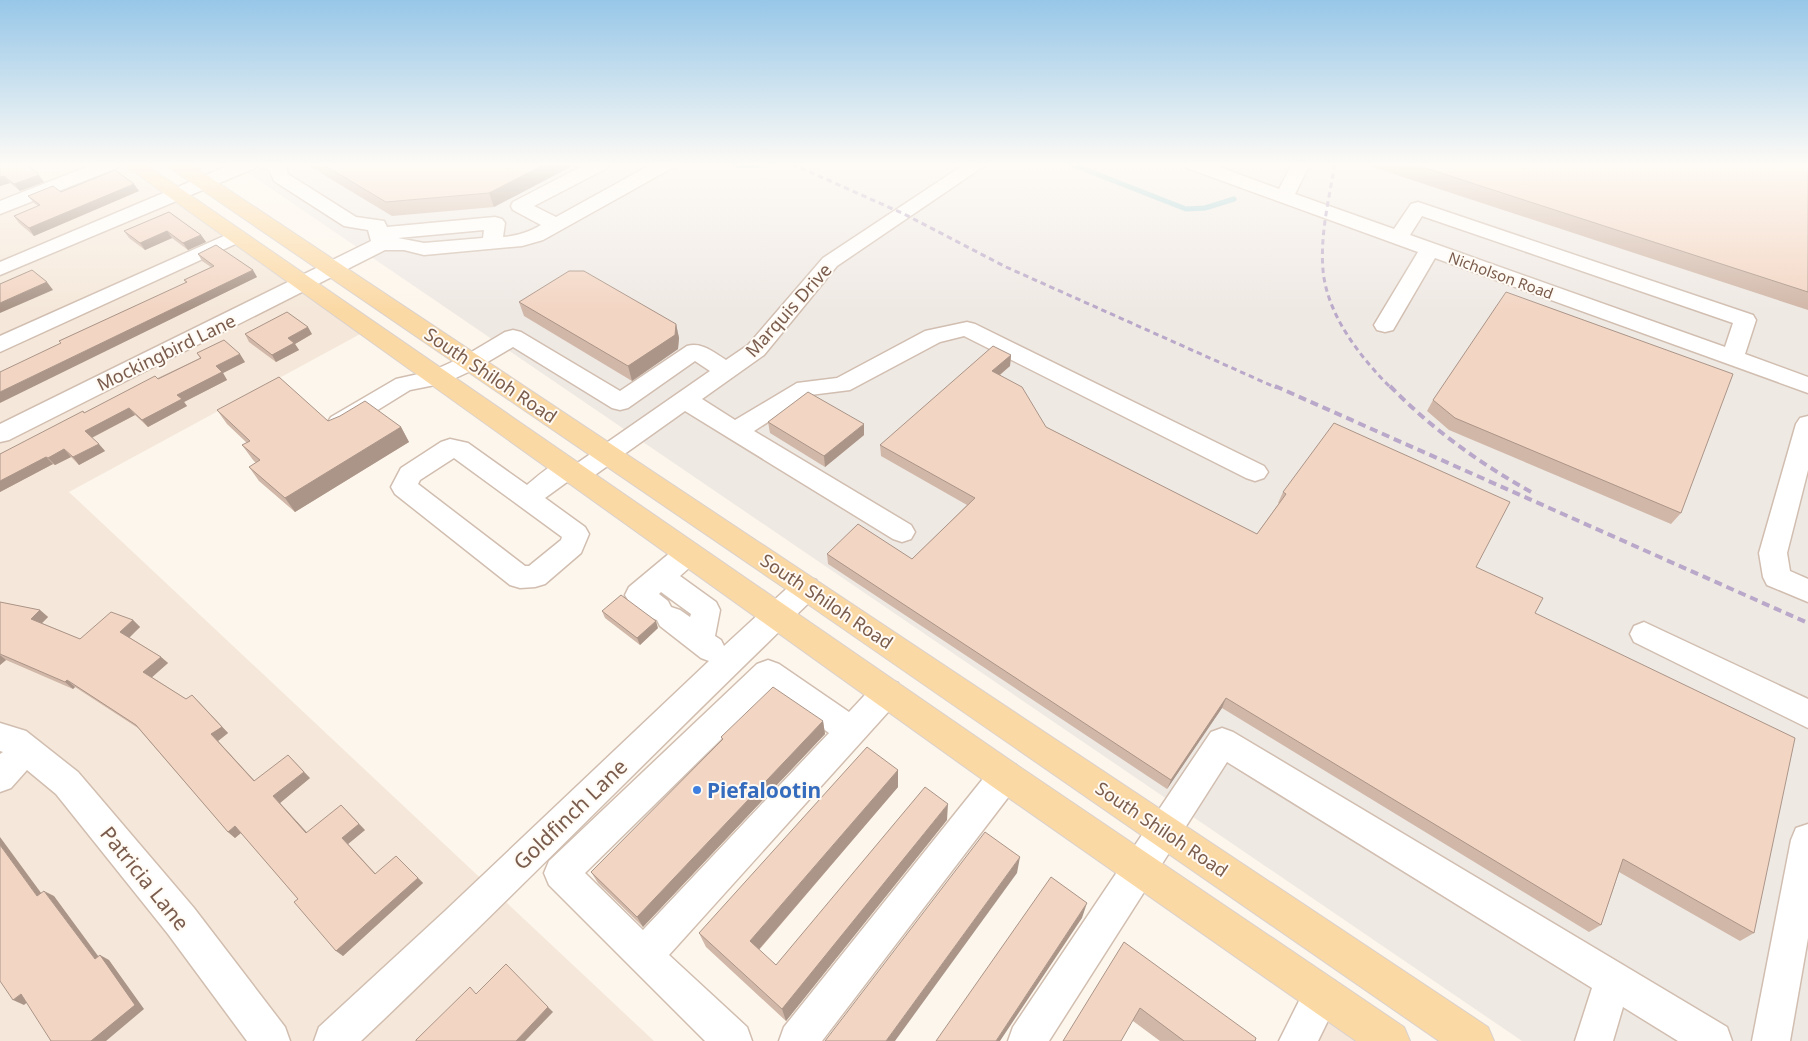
<svg xmlns="http://www.w3.org/2000/svg" width="1808" height="1041" viewBox="0 0 1808 1041" font-family="'Noto Sans',sans-serif">
  <rect width="100%" height="100%" fill="#fdf6ec"/>
  <g fill="#f5e8da">
    <path d="M0 164H120L364 332 69 492 654 1041H0Z"/>
    <path d="M1328 1019 1358 1041H1318Z"/>
  </g>
  <path fill="#efe9e4" d="M235 164H1808V1041H1522Z"/>
  <g fill="none" stroke-linecap="round" stroke-linejoin="round">
    <g stroke="#a5d3da" stroke-width="5">
      <path d="M734 164 744 166 770 164"/>
      <path d="M1071 164 1186 209 1205 208 1234 199"/>
    </g>
    <defs>
      <g id="minor">
        <path d="M94 164H120L117 168 0 214V201Z"/>
        <path d="M232 164H258L255 168 0 275V262Z"/>
        <path d="M260 164H285L288 174 356 217 384 221 387 227 495 217 502 219 505 223 503 237C517 236 529 232 541 225L513 210 511 206 513 202 586 164H610L607 168 534 206 556 217 652 164H675L672 168 543 240 522 246 424 255 404 250H385L9 440 0 442V424L371 241 368 230 344 226 274 181 269 169 263 168ZM484 230 483 238 424 243 398 238Z"/>
        <path d="M965 164H987L837 266 764 355 702 399 735 420 797 383 837 378 925 331 967 322 975 324 1264 466 1268 472 1264 478 1255 481 1246 478 964 336 940 342 850 390 810 395 754 431 911 525 915 532 911 539 902 542 893 539 685 411 585 482 576 485 567 482 545 498 585 527 589 534 581 553 545 584 535 587 520 588 510 585 395 494 391 487 401 468 441 442 450 439 468 443 527 485C540 475 559 454 576 464L710 371 695 361 628 408 620 410 612 408 513 347 479 367 445 383 410 390 347 429 339 431 331 429 327 423 331 417 396 379 432 371 463 357 505 332 513 330 521 332 620 391 687 346C702 342 713 352 726 360L748 345 823 258ZM454 458 562 537 561 540 529 566H525L418 484 420 480Z"/>
        <path d="M1184 164H1211L1279 189 1292 164H1310L1295 194 1394 229 1411 204 1418 202 1753 315 1756 320 1745 354 1808 377V393L1435 258 1393 330 1385 332 1377 330 1374 325 1418 252 1187 168ZM1422 216 1733 323 1725 347 1410 235Z"/>
        <path d="M235 231 242 233 245 237 242 241 0 352V336Z"/>
        <path d="M1808 416V470L1787 553 1790 571 1808 579V602L1767 585 1763 577 1759 553 1796 424 1800 418Z"/>
        <path d="M687 543 697 547 701 554 697 561 680 576 716 602 720 610 715 636 721 640 724 646 796 580 806 577 816 580 820 588 816 596C663 743 515 895 361 1041H314L319 1027 445 911 709 661 701 658 660 626 657 620C644 616 631 607 625 595L629 587 677 547ZM661 592 691 614 690 617 680 610 671 607 668 601 659 594Z"/>
        <path d="M1644 622 1808 699V728L1634 642 1630 634 1634 626Z"/>
        <path d="M768 660 779 664 849 712 876 683 887 679 898 683 902 692 898 701 669 955 747 1027 752 1041H705L549 885 544 873 549 861 757 664ZM770 691 829 733 643 930 585 873Z"/>
        <path d="M0 723 26 731 78 772 194 908 285 1027 290 1041H247L168 934 56 794 27 770 11 788 0 792V754L3 752 0 751Z"/>
        <path d="M1222 728 1233 732 1727 1027 1732 1041H1678L1623 1007 1613 1041H1575L1592 988 1227 762 1049 1041H1008L1013 1027 1211 732Z"/>
        <path d="M1005 761 1016 765 1021 776 1016 787 822 1041H779L784 1027 994 765Z"/>
        <path d="M1808 824V938L1790 1041H1752L1791 840 1796 828Z"/>
        <path d="M1322 975 1335 981 1341 994 1318 1041H1279L1309 981Z"/>
      </g>
      <g id="major">
        <path d="M123 164H145L1017 765 1404 1027 1410 1041H1356L993 787Z"/>
        <path d="M168 164H190L1488 1027 1494 1041H1439L796 596 170 168Z"/>
      </g>
    </defs>
    <use href="#minor" stroke="#d1beb0" stroke-width="3"/>
    <use href="#major" stroke="#dad1cd" stroke-width="2"/>
    <use href="#minor" fill="#fff" fill-rule="evenodd"/>
    <use href="#major" fill="#fbd9a5" fill-rule="evenodd"/>
    <g stroke="#b9a8c9" stroke-width="3" stroke-dasharray="5.5 4" stroke-linecap="butt">
      <path d="M792 164 904 214 1006 267 1277 388"/>
      <path d="M1335 164C1329 198 1320 235 1323 270 1327 315 1360 357 1391 388"/>
    </g>
    <g stroke="#b9a8c9" stroke-width="4" stroke-dasharray="8 5" stroke-linecap="butt">
      <path d="M1275 386 1808 623"/>
      <path d="M1390 386C1432 429 1479 463 1531 492"/>
    </g>
  </g>
  <g fill="#d1b7a8">
    <path d="M0 164 44 182 20 191 10 183 0 186Z"/>
    <path d="M306 164H576L494 207 392 216Z"/>
    <path d="M1808 164V310L1366 165Z"/>
    <path d="M139 191 34 236 19 223 14 216 38 206 34 203 28 196 61 192Z"/>
    <path d="M169 212 201 235 206 242 188 250 172 238 145 250 129 238 124 231Z"/>
    <path d="M198 254 257 277 127 340 61 343 59 341 186 283 184 280 211 267 202 261Z"/>
    <path d="M519 302 676 324 679 338 678 349 632 381 524 316Z"/>
    <path d="M245 334H312L295 344 299 350 276 362 249 342Z"/>
    <path d="M197 353 245 362 223 373 227 380 184 402 187 406 148 427 135 415 92 438 105 451 79 465 71 457 55 465 53 464 0 492V454L84 413 200 358Z"/>
    <path d="M1011 355 1010 366 1000 375 1046 427 1257 534 1279 503H1278L1283 492 1476 567 1535 613 1754 933 1740 941 1619 872 1601 925 1589 932 1222 708 1167 789 828 564 827 554 912 559 967 505 881 456 880 445Z"/>
    <path d="M1433 400 1681 513 1671 524 1449 430 1427 411Z"/>
    <path d="M217 410 401 427 409 442 295 512 259 481 249 467 256 463 253 460 242 445 247 443 227 424Z"/>
    <path d="M768 422 864 435 825 467 770 433Z"/>
    <path d="M0 602 40 610 48 617 42 623 80 639 133 620 140 627 129 637 161 657 168 663 152 677 186 699 199 702 228 733 218 741 254 780 310 778 280 803 307 833 365 830 348 844 376 874 396 856 423 883 343 956 298 899 241 833 235 838 228 832 138 728 75 687 73 689 6 660 0 665Z"/>
    <path d="M602 611 658 628 640 645 605 618Z"/>
    <path d="M823 721 825 734 643 927 598 883 591 872 722 740 721 737Z"/>
    <path d="M898 770V787L759 950 776 965 947 820 786 1021 706 947 699 933Z"/>
    <path d="M1124 942 1255 1041H1160L1133 1021Z"/>
  </g>
  <g fill="#aa9588">
    <path d="M545 164H576L494 207 489 193Z"/>
    <path d="M39 175 44 182 20 191 14 184Z"/>
    <path d="M4 176 10 183 0 186V177Z"/>
    <path d="M134 184 139 191 34 236 29 228Z"/>
    <path d="M167 231 172 238 145 250 140 243Z"/>
    <path d="M201 235 206 242 188 250 183 243Z"/>
    <path d="M253 270 257 277 0 403V392Z"/>
    <path d="M47 282 53 290 0 313V303Z"/>
    <path d="M676 324 679 338 678 349 632 381 628 366Z"/>
    <path d="M308 327 312 334 295 344 299 350 276 362 272 355 288 338Z"/>
    <path d="M240 354 245 362 223 373 227 380 184 402 187 406 148 427 142 420 216 366Z"/>
    <path d="M1011 355 1010 366 991 382 992 371Z"/>
    <path d="M129 408 135 415 91 438 85 431Z"/>
    <path d="M864 424V435L825 467 824 456Z"/>
    <path d="M401 427 409 442 295 512 285 498Z"/>
    <path d="M99 444 105 451 79 465 73 457Z"/>
    <path d="M64 449 71 457 55 465 48 458Z"/>
    <path d="M46 457 53 464 0 492V481Z"/>
    <path d="M40 610 48 617 39 626 31 619Z"/>
    <path d="M133 620 140 627 128 639 120 632Z"/>
    <path d="M656 621 658 628 640 645 637 638Z"/>
    <path d="M0 655 6 660 0 665Z"/>
    <path d="M161 657 168 663 150 679 143 672Z"/>
    <path d="M67 680 75 687 73 689 65 682Z"/>
    <path d="M192 695 228 733 218 741 260 787 254 781 211 734Z"/>
    <path d="M1226 698 1222 708 1167 789 1171 780Z"/>
    <path d="M823 721 825 734 643 927 637 917Z"/>
    <path d="M288 755 310 778 280 803 313 839 306 833 273 796Z"/>
    <path d="M898 770V787L754 955 750 941Z"/>
    <path d="M948 804 947 820 786 1021 782 1009Z"/>
    <path d="M341 805 365 830 348 844 381 880 342 838Z"/>
    <path d="M235 826 242 832 235 838 228 832Z"/>
    <path d="M0 837 47 901 37 896 0 845Z"/>
    <path d="M1020 857 1017 873 895 1041H886Z"/>
    <path d="M418 878 423 883 343 956 336 951Z"/>
    <path d="M44 891 54 896 104 964 95 959Z"/>
    <path d="M1087 903 1082 918 1000 1041H996Z"/>
    <path d="M100 955 109 960 144 1009 106 1041H91Z"/>
    <path d="M21 994 31 999 24 1005 13 1000Z"/>
    <path d="M548 1007 553 1012 525 1041H516Z"/>
  </g>
  <g fill="#f3d5c3" stroke="#aa9588">
    <path d="M0 164H26L39 175 14 184 4 176 0 177Z"/>
    <path d="M322 164H545L489 193 386 202Z"/>
    <path d="M1413 164H1808V292Z"/>
    <path d="M115 170 134 184 29 228 14 216 40 205 28 196 53 186 61 192Z"/>
    <path d="M169 212 201 235 183 243 167 231 140 243 124 231Z"/>
    <path d="M216 245 253 270 0 392V372L61 343 59 341 187 282 184 280 214 266 198 254Z"/>
    <path d="M32 270 47 282 0 303V284Z"/>
    <path d="M569 271H584L676 324 675 335 628 366 519 302Z"/>
    <path d="M1506 292 1733 374 1681 513 1455 418 1433 400Z"/>
    <path d="M287 312 308 327 288 338 294 343 272 355 245 334Z"/>
    <path d="M224 340 240 354 216 366 222 372 177 395 182 399 142 420 129 408 85 431 99 444 73 457 64 449 48 458 46 457 0 481V454L83 411 84 413 155 376 158 379 201 358 197 353Z"/>
    <path d="M993 346 1011 355 992 371 1022 387 1046 427 1257 534 1286 494 1283 492 1334 423 1510 502 1476 567 1543 598 1535 613 1795 738 1754 933 1623 859 1601 925 1226 698 1171 780 827 554 858 524 912 559 975 498 880 445Z"/>
    <path d="M279 377 328 421 340 416 365 401 401 427 285 498 249 467 260 460 242 445 250 441 217 410Z"/>
    <path d="M808 392 864 424 824 456 768 422Z"/>
    <path d="M621 595 656 621 637 638 602 611Z"/>
    <path d="M0 602 40 610 31 619 80 639 111 612 133 620 120 632 161 657 143 672 186 699 192 695 222 727 211 734 254 781 288 755 304 772 273 796 306 833 341 805 359 824 342 838 375 874 396 856 418 878 336 951 294 902 298 899 235 826 228 832 136 725 67 680 65 682 0 654Z"/>
    <path d="M773 687 823 721 637 917 591 872 723 739 721 737Z"/>
    <path d="M867 747 898 770 750 941 776 965 925 787 948 804 782 1009 699 933Z"/>
    <path d="M985 832 1020 857 886 1041H825Z"/>
    <path d="M0 845 37 896 44 891 95 959 100 955 135 1005 91 1041H51L21 994 13 1000 0 981Z"/>
    <path d="M1051 877 1087 903 996 1041H936Z"/>
    <path d="M1124 942 1256 1038 1255 1041H1184L1140 1008 1121 1041H1063Z"/>
    <path d="M506 964 548 1007 516 1041H416V1040L470 987 476 994Z"/>
  </g>
  <linearGradient id="sky" x2="0" y2="1"><stop stop-color="#97c7e8"/><stop offset="0.53" stop-color="#fefbf6"/><stop offset="1" stop-color="#fefbf6" stop-opacity="0"/></linearGradient>
  <rect width="1808" height="310" fill="url(#sky)"/>
  <circle fill="#3f7fe0" stroke="#fffaf3" stroke-width="2" cx="697" cy="790" r="5"/>
  <g text-anchor="middle" dominant-baseline="central" stroke-width="4" stroke-linejoin="round" paint-order="stroke">
    <g font-size="15" fill="#7a5c4d" stroke="#fffaf3">
      <text transform="translate(1501 275) rotate(20)">Nicholson Road</text>
    </g>
    <g font-size="18" fill="#7a5c4d" stroke="#fffaf3">
      <text transform="translate(788 310) rotate(-48)">Marquis Drive</text>
      <text transform="translate(166 352) rotate(-26)">Mockingbird Lane</text>
      <text transform="translate(491 375) rotate(34)">South Shiloh Road</text>
      <text transform="translate(827 601) rotate(34)">South Shiloh Road</text>
      <text transform="translate(1162 829) rotate(34)">South Shiloh Road</text>
    </g>
    <g font-size="21" font-weight="bold" fill="#366cbe" stroke="#fffaf3" text-anchor="start">
      <text x="707" y="790">Piefalootin</text>
    </g>
    <g font-size="21" fill="#7a5c4d" stroke="#fffaf3">
      <text transform="translate(570 814) rotate(-44)">Goldfinch Lane</text>
      <text transform="translate(145 878) rotate(51)">Patricia Lane</text>
    </g>
  </g>
</svg>
